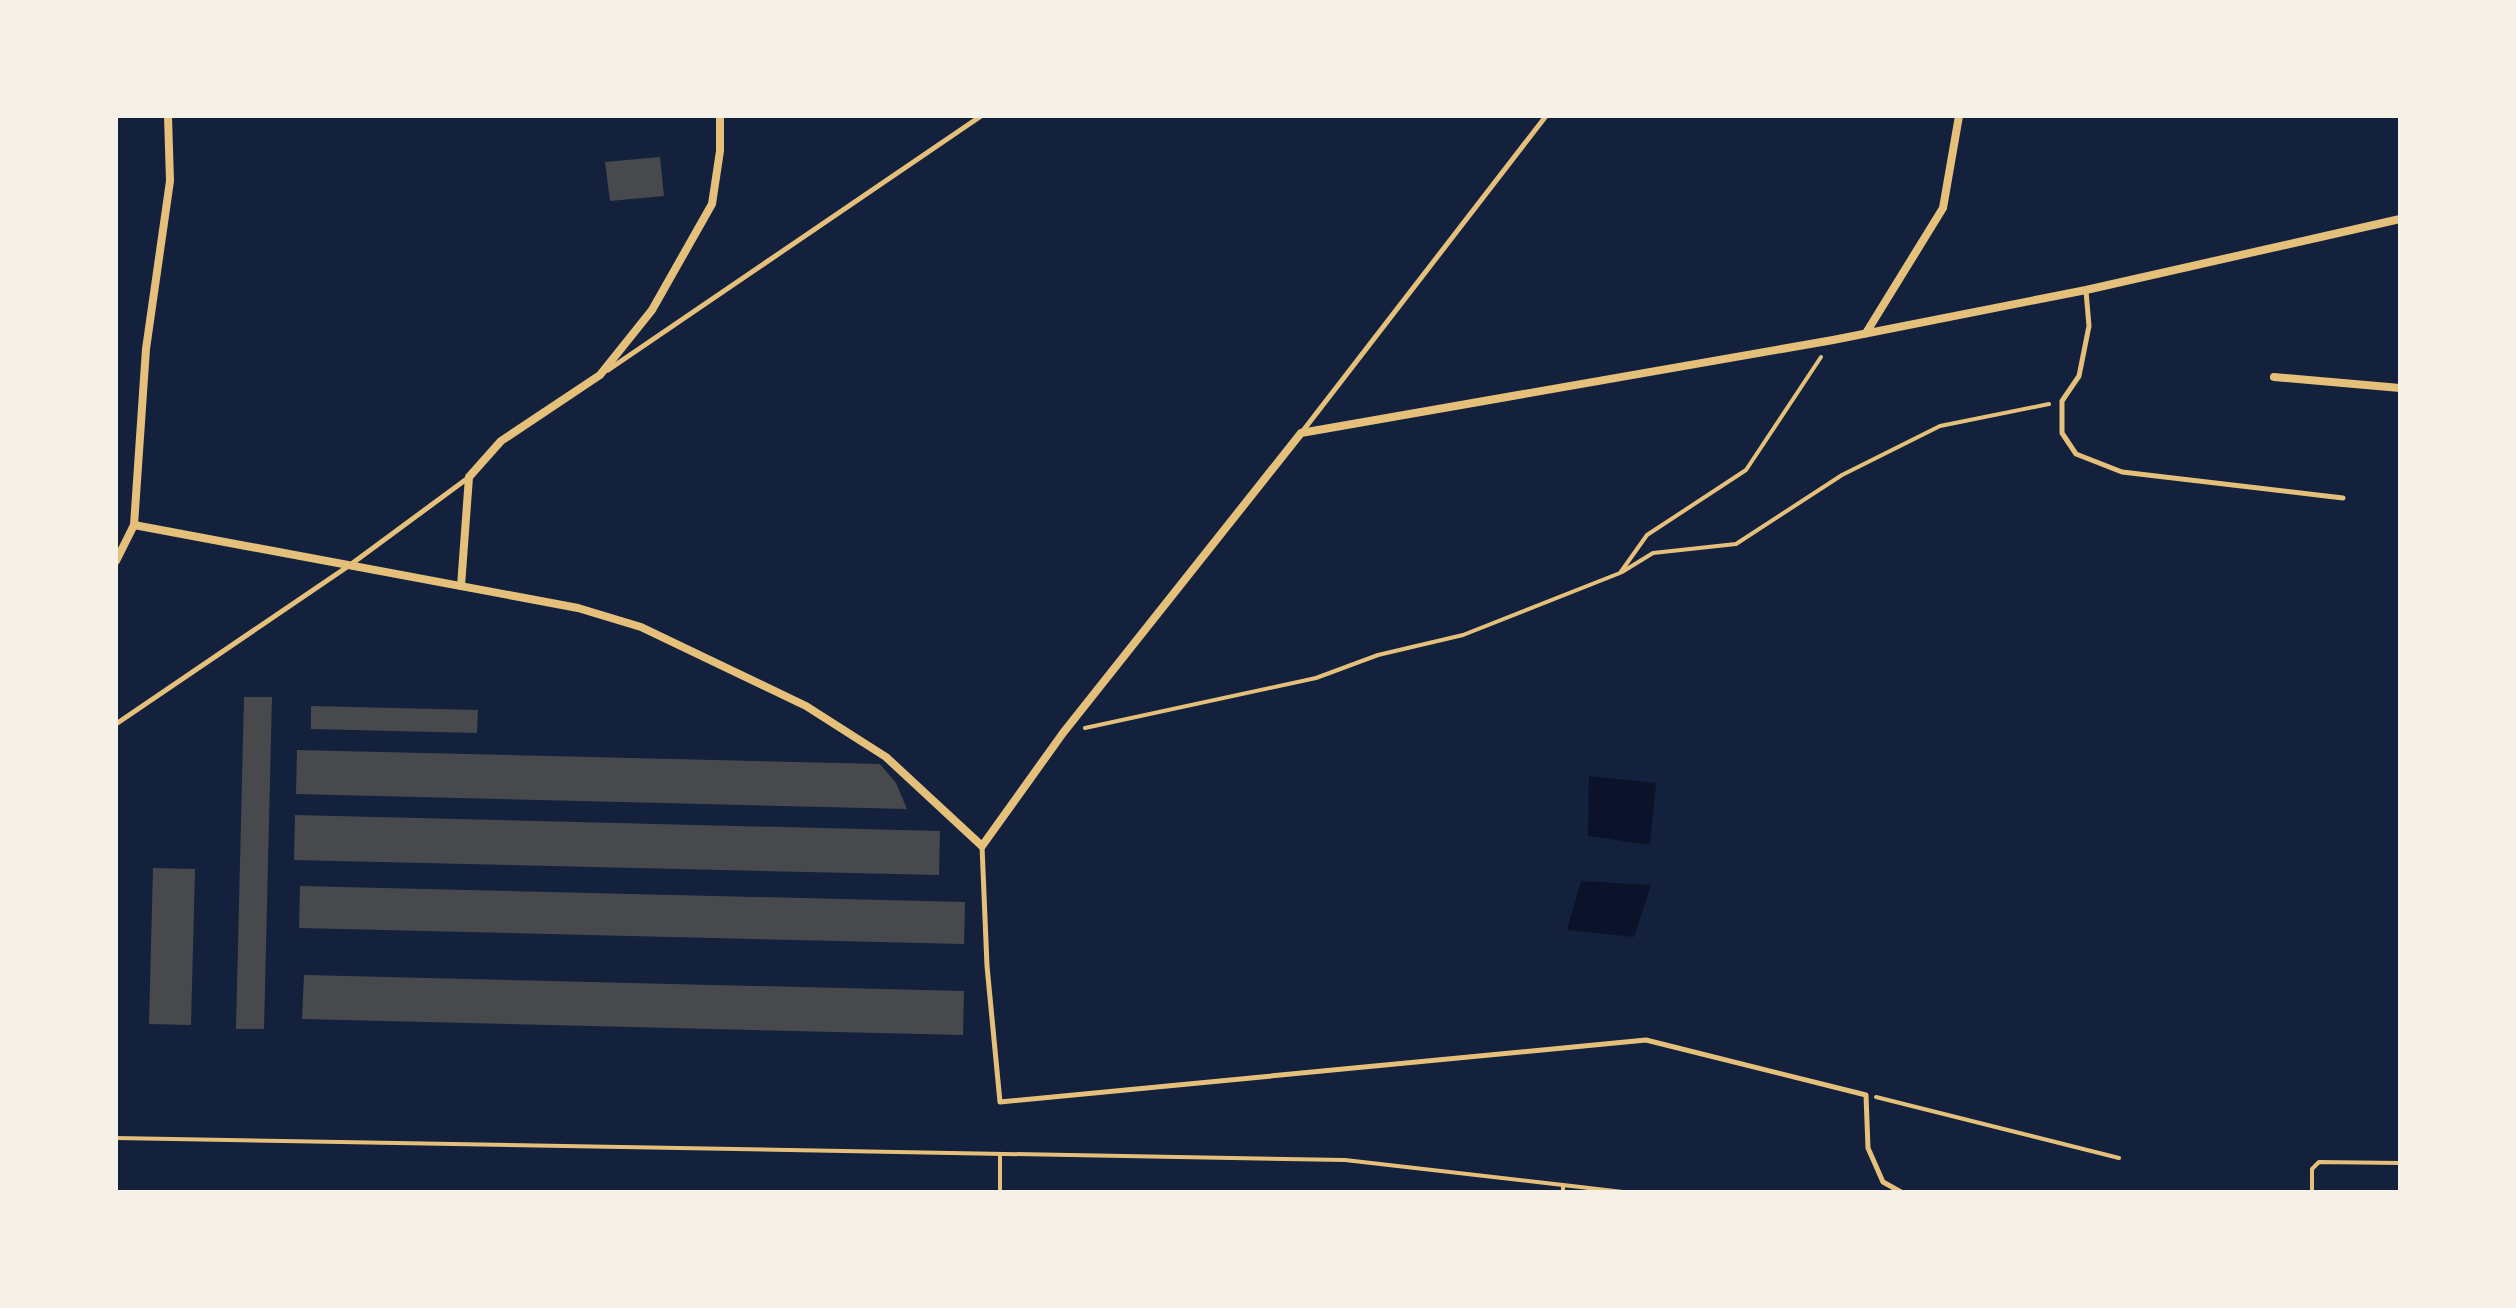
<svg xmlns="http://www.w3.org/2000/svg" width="2516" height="1308" viewBox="0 0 2516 1308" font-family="'Noto Sans',sans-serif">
  <rect width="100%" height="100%" fill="#14213d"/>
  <g fill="#0b132b">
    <path d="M1589 776 1656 783 1650 845 1588 836Z"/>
    <path d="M1581 881 1651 885 1634 937 1567 930Z"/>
  </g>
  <g fill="#48494c">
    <path d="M660 157 664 196 610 201 605 162Z"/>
    <path d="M244 697H272L264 1029H236Z"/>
    <path d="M311 706 478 710 477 733 311 729Z"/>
    <path d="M297 750 880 764 896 783 907 809 296 794Z"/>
    <path d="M295 815 940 831 939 875 294 860Z"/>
    <path d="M153 868 195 869 191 1025 149 1024Z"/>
    <path d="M300 886 965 902 964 944 299 928Z"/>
    <path d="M304 975 964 991 963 1035 302 1019Z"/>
  </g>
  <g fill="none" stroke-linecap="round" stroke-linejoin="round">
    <g stroke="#e5c07b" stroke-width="4">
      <path d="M1622 572 1653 553 1736 544 1842 475 1940 426 2049 404"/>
      <path d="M1085 728 1316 678 1378 655 1463 635 1620 573 1647 535 1746 470 1821 357"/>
      <path d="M1876 1097 2119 1158"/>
      <path d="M116 1138 1345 1160 1563 1185"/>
      <path d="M1000 1192V1154"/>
      <path d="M1563 1192V1185L1623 1192"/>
      <path d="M2312 1192V1169L2319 1162 2400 1163"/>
    </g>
    <g stroke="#e5c07b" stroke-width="5">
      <path d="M2086 291 2089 326 2079 376 2062 401V433L2076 454 2122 472 2343 498"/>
      <path d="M608 370 981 116"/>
      <path d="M1302 432 1546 116"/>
      <path d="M116 724 350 565 468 478"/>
      <path d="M982 846 987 966 1000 1102 1646 1040 1866 1095 1868 1148 1883 1182 1901 1192"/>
    </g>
    <g stroke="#e5c07b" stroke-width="8">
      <path d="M1866 333 1943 208 1959 116"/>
      <path d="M2274 377 2400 388"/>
      <path d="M134 525 578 608 641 627 806 706 886 757 982 846 1063 733 1301 433 1833 340 2086 290 2400 219"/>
      <path d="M116 561 134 525 146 349 170 181 168 116"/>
      <path d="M461 586 469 477 501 441 600 375 652 310 712 204 720 151V116"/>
    </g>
  </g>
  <rect width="2516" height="1308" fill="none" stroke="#f6f1e7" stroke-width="236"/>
</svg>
